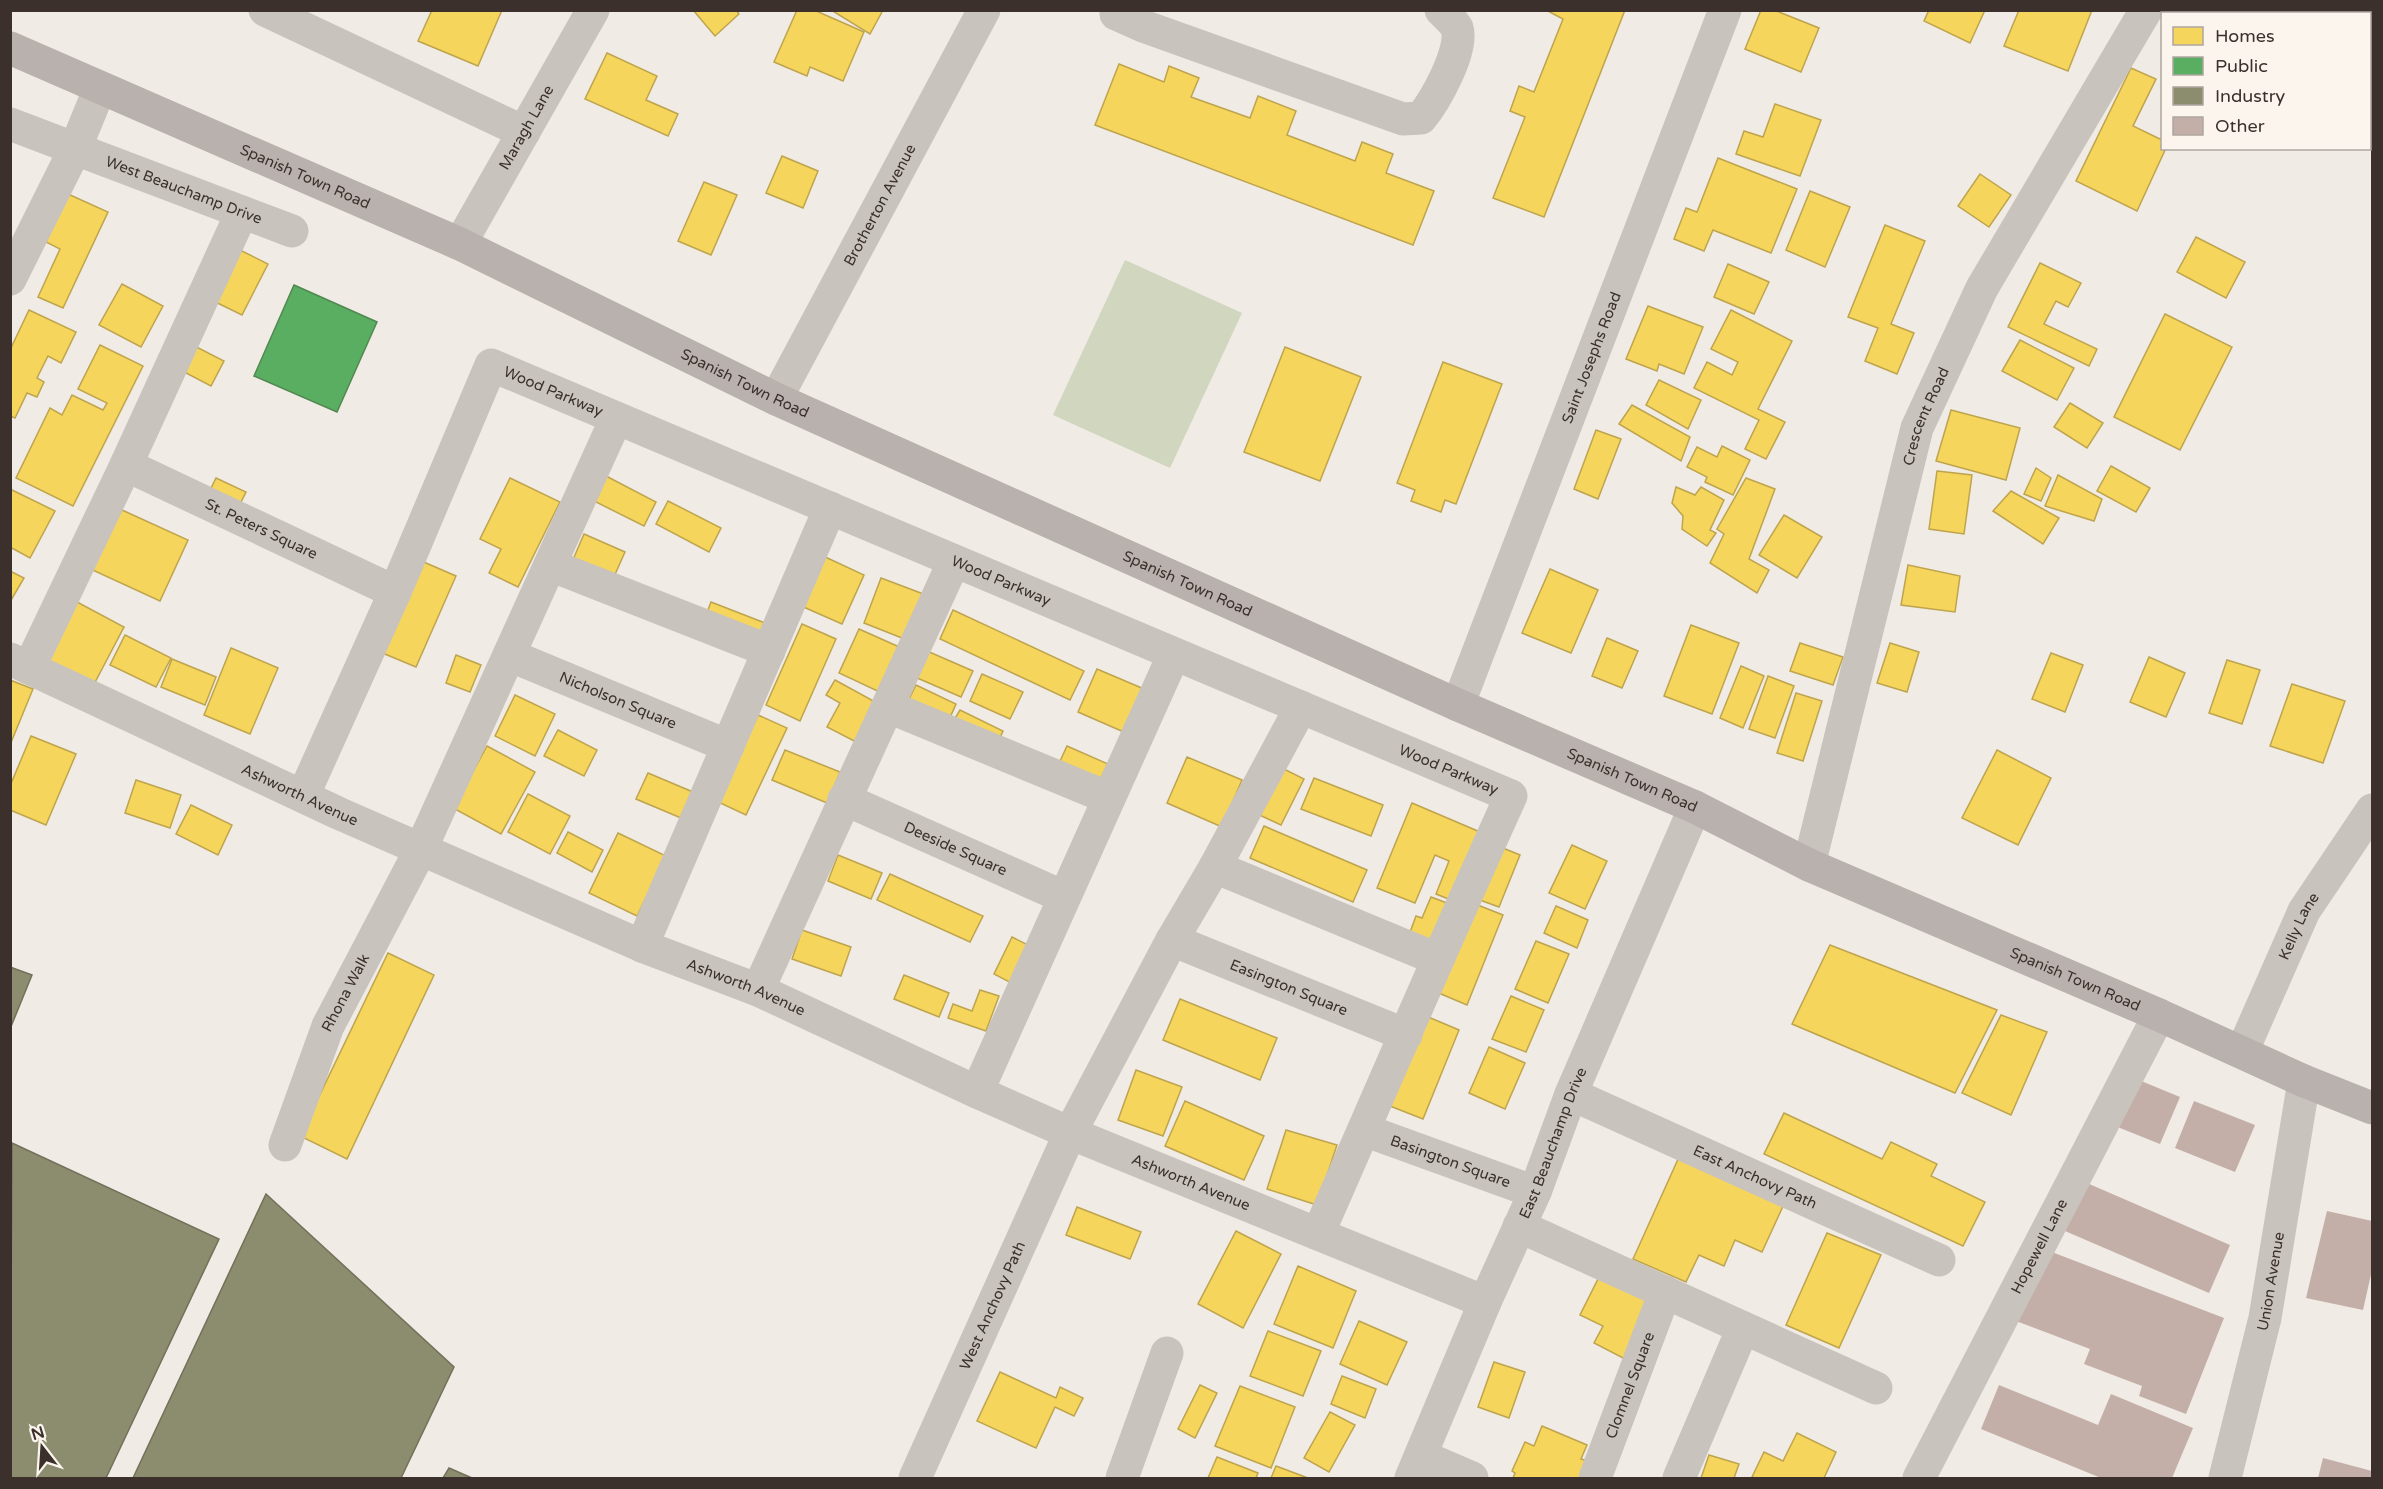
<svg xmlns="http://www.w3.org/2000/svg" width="2383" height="1489" viewBox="0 0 2383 1489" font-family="'Varela Round',sans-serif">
  <rect width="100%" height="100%" fill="#f0ebe5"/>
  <path fill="#d1d6bf" d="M1125 260 1242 313 1170 468 1053 415Z"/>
  <g fill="#f6d55c" stroke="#bea44d" stroke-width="1.5">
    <path d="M432 10H502L478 66 418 41Z"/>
    <path d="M693 10H736L739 14 715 36Z"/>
    <path d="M797 10H814L864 32 843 81 810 67 807 76 774 62Z"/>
    <path d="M831 10H883L870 34Z"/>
    <path d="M1546 10H1625L1544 217 1493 198 1525 117 1510 111 1519 86 1534 92 1563 19Z"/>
    <path d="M1761 10H1774L1819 28 1801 72 1745 49Z"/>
    <path d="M1929 10H1985L1970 43 1924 21Z"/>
    <path d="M2019 10H2092L2068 71 2004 46Z"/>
    <path d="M2298 10H2354L2352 14H2304Z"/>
    <path d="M607 53 657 76 646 100 678 114 668 136 585 99Z"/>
    <path d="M1119 64 1164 82 1169 66 1199 78 1191 97 1250 118 1258 96 1296 111 1287 135 1355 161 1362 142 1393 154 1386 173 1434 191 1413 245 1095 125Z"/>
    <path d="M2131 68 2156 79 2133 126 2162 140V148H2166L2137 211 2076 181Z"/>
    <path d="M1775 104 1821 120 1800 176 1736 154 1744 131 1763 137Z"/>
    <path d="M782 156 818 171 803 208 766 193Z"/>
    <path d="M1718 158 1797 189 1771 253 1713 230 1704 251 1674 239 1686 208 1697 212Z"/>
    <path d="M1980 174 2011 195 1989 227 1958 206Z"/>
    <path d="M704 182 737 195 711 255 678 241Z"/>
    <path d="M1810 191 1850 207 1825 267 1786 250Z"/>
    <path d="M68 194 108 212 63 308 38 297 60 249 46 242Z"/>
    <path d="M1885 225 1925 241 1891 324 1914 333 1897 374 1865 361 1878 328 1848 317Z"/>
    <path d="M2196 237 2245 262 2226 298 2177 272Z"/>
    <path d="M216 238 268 264 242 315 199 294Z"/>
    <path d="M2040 263 2081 283 2068 307 2056 301 2044 324 2097 349 2089 366 2008 327Z"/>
    <path d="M1728 264 1769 282 1754 314 1714 297Z"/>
    <path d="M122 284 163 306 141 347 99 325Z"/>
    <path d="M1648 306 1703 327 1684 374 1659 364 1657 371 1626 359Z"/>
    <path d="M29 310 76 332 61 363 48 356 37 378 44 382 37 397 27 393 15 418 10 416V350Z"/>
    <path d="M1731 310 1792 341 1758 409 1785 422 1766 459 1745 449 1759 420 1694 388 1707 362 1732 375 1738 362 1711 349Z"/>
    <path d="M2165 314 2232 347 2180 450 2114 417Z"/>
    <path d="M173 335 224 361 211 386 161 360Z"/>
    <path d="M2020 340 2074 368 2057 400 2002 371Z"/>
    <path d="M100 345 143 366 73 506 16 478 50 408 62 415 72 395 103 410 107 403 78 389Z"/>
    <path d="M1285 347 1361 377 1320 481 1244 452Z"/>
    <path d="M1443 362 1502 384 1456 504 1445 500 1441 512 1411 501 1415 490 1397 483Z"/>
    <path d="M1659 380 1701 400 1688 429 1646 405Z"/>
    <path d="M2070 403 2103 423 2087 448 2054 427Z"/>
    <path d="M1632 405 1690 437 1681 461 1619 424Z"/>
    <path d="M1951 410 2020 428 2006 480 1936 461Z"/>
    <path d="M1596 430 1621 439 1598 499 1574 489Z"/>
    <path d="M1722 446 1750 460 1733 495 1705 482 1707 477 1687 467 1697 447 1717 457Z"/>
    <path d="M2111 466 2150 488 2136 512 2097 491Z"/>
    <path d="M2036 468 2051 478 2041 501 2024 494Z"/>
    <path d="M1937 471 1972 475 1964 534 1929 529Z"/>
    <path d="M2058 475 2102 499 2094 521 2045 506Z"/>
    <path d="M606 476 656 502 644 526 594 501Z"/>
    <path d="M216 478 246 492 229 526 199 513Z"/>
    <path d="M510 478 560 502 518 587 489 573 501 549 480 539Z"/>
    <path d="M1746 478 1775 489 1749 559 1769 570 1757 593 1710 563 1724 534 1717 529Z"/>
    <path d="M1676 487 1695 495 1701 487 1724 500 1710 530 1716 533 1707 546 1682 529 1683 516 1672 503Z"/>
    <path d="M10 489 55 511 30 558 10 547Z"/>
    <path d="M2011 491 2059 518 2043 544 1993 511Z"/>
    <path d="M668 501 721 528 709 552 656 524Z"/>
    <path d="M122 510 188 540 160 601 86 567Z"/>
    <path d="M1784 515 1822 537 1797 578 1759 555Z"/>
    <path d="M584 534 625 552 613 579 572 562Z"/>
    <path d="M821 555 864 575 842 624 799 605Z"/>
    <path d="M419 560 456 576 416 667 380 652Z"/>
    <path d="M1908 565 1960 576 1955 612 1901 605Z"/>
    <path d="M1550 569 1598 590 1571 653 1522 633Z"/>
    <path d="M10 571 24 578 10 602Z"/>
    <path d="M881 578 926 595 907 640 864 623Z"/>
    <path d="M77 602 124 627 92 688 45 663Z"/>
    <path d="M711 602 765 623 758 641 704 620Z"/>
    <path d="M953 610 1084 671 1070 700 940 639Z"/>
    <path d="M802 624 836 639 800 721 766 705Z"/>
    <path d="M1691 625 1739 643 1712 714 1664 696Z"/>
    <path d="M859 629 906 650 886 695 839 673Z"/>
    <path d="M125 635 171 658 156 687 110 665Z"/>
    <path d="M1607 638 1638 651 1622 688 1592 676Z"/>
    <path d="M1800 643 1843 657 1833 685 1790 671Z"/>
    <path d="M1890 643 1919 652 1907 692 1877 683Z"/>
    <path d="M231 648 278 668 250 734 204 715Z"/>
    <path d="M927 651 973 671 961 697 915 677Z"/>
    <path d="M2051 653 2083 665 2065 712 2032 699Z"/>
    <path d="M456 655 481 665 470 692 446 683Z"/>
    <path d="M2149 657 2185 673 2166 717 2130 702Z"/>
    <path d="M172 659 216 677 205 705 161 687Z"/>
    <path d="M2227 660 2260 670 2242 724 2209 713Z"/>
    <path d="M1741 666 1764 676 1743 728 1720 718Z"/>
    <path d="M1097 669 1144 689 1126 733 1078 712Z"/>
    <path d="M982 674 1023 692 1010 719 970 701Z"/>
    <path d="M1768 676 1794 686 1775 738 1749 729Z"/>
    <path d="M10 680 33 689 10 745Z"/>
    <path d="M835 680 879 704 858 743 827 727 840 703 826 695Z"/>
    <path d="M2292 684 2345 701 2323 763 2270 746Z"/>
    <path d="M916 685 956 704 948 722 907 703Z"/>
    <path d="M1796 693 1822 701 1803 761 1777 753Z"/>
    <path d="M515 695 555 714 535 756 495 736Z"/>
    <path d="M960 710 1003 731 998 742 954 720Z"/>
    <path d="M758 715 787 728 746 815 718 802Z"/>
    <path d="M558 730 597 750 584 776 544 756Z"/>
    <path d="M31 736 76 754 46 825 10 810V786Z"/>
    <path d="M487 746 535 772 501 834 453 808Z"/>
    <path d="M1067 746 1108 764 1095 790 1055 772Z"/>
    <path d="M785 750 840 772 827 803 772 780Z"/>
    <path d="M1997 750 2051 778 2018 845 1962 818Z"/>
    <path d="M1187 757 1242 780 1222 827 1167 803Z"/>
    <path d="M1276 765 1304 779 1281 825 1253 812Z"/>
    <path d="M648 773 693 792 681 818 636 799Z"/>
    <path d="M1314 778 1383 805 1371 836 1301 809Z"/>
    <path d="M136 780 181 795 170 828 125 813Z"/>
    <path d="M528 794 570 816 550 854 508 832Z"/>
    <path d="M1412 803 1480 832 1451 900 1436 894 1449 861 1435 855 1415 903 1377 888Z"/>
    <path d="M191 805 232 825 218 855 176 834Z"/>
    <path d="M1264 826 1367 870 1353 902 1250 858Z"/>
    <path d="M568 832 603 850 592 872 557 853Z"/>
    <path d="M618 833 666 856 637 916 589 893Z"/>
    <path d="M1572 845 1607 861 1585 909 1549 893Z"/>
    <path d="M1498 846 1520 855 1499 907 1477 899Z"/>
    <path d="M838 855 882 873 871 899 828 881Z"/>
    <path d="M890 874 983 916 970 942 877 900Z"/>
    <path d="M1431 897 1447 903 1432 944 1409 935 1416 916 1422 918Z"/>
    <path d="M1470 902 1503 915 1467 1005 1434 991Z"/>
    <path d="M1556 906 1588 920 1577 948 1544 933Z"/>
    <path d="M802 930 851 947 841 976 792 959Z"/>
    <path d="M1012 937 1038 950 1019 987 994 974Z"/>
    <path d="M1536 941 1569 954 1548 1003 1515 989Z"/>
    <path d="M1830 945 1997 1010 1955 1093 1792 1024Z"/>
    <path d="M388 953 434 975 347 1159 300 1136Z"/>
    <path d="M904 975 949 993 939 1017 894 999Z"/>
    <path d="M980 990 999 996 986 1031 948 1018 953 1004 972 1011Z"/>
    <path d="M1511 996 1544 1010 1526 1052 1492 1039Z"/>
    <path d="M1180 999 1277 1038 1260 1080 1163 1040Z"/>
    <path d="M2001 1015 2047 1032 2011 1115 1962 1093Z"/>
    <path d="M1426 1016 1459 1030 1423 1119 1390 1106Z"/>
    <path d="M1489 1047 1525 1063 1505 1109 1469 1093Z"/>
    <path d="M1136 1070 1182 1087 1163 1136 1118 1120Z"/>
    <path d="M1185 1101 1264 1136 1244 1180 1165 1146Z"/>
    <path d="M1784 1113 1882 1159 1891 1142 1937 1164 1931 1176 1985 1202 1963 1246 1764 1154Z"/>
    <path d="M1286 1130 1337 1145 1317 1205 1267 1189Z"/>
    <path d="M1679 1157 1784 1204 1762 1252 1735 1240 1724 1266 1699 1255 1686 1282 1633 1259Z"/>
    <path d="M1077 1207 1141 1232 1130 1259 1066 1235Z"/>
    <path d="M1236 1231 1281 1254 1243 1328 1198 1304Z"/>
    <path d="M1827 1233 1881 1255 1839 1348 1786 1325Z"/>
    <path d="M1298 1266 1356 1291 1333 1348 1274 1324Z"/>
    <path d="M1600 1275 1654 1303 1625 1359 1594 1343 1603 1326 1580 1315Z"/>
    <path d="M1359 1321 1407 1342 1387 1385 1340 1364Z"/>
    <path d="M1268 1331 1321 1351 1303 1396 1250 1376Z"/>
    <path d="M1494 1362 1525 1372 1509 1418 1478 1407Z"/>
    <path d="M1000 1372 1056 1398 1060 1387 1083 1398 1074 1416 1055 1407 1036 1448 977 1421Z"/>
    <path d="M1342 1376 1376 1389 1365 1418 1331 1404Z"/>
    <path d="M1200 1385 1217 1393 1195 1438 1178 1429Z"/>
    <path d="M1240 1386 1295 1407 1271 1468 1215 1446Z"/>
    <path d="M1330 1412 1355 1425 1329 1472 1304 1458Z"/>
    <path d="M1542 1426 1587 1445 1581 1459 1588 1461 1580 1478H1513L1515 1473 1512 1471 1525 1442 1534 1446Z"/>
    <path d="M1797 1433 1836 1452 1824 1478H1756L1752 1477 1764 1452 1783 1461Z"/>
    <path d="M1709 1455 1739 1464 1734 1478H1701Z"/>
    <path d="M1217 1457 1258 1473 1256 1478H1208Z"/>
    <path d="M1276 1466 1308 1478H1271Z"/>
  </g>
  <path fill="#5aae61" stroke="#518851" stroke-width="1.5" d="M294 285 377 322 337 412 254 376Z"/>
  <g fill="#8c8c6e" stroke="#74705a" stroke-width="1.5">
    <path d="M10 967 32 975 10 1029Z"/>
    <path d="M12 1143 219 1239 106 1478H10Z"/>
    <path d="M266 1194 454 1367 401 1478H133Z"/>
    <path d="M449 1468 472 1478H443Z"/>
  </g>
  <g fill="#c3afa7">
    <path d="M2134 1078 2180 1097 2160 1144 2115 1126Z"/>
    <path d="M2194 1101 2255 1125 2235 1172 2175 1148Z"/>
    <path d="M2080 1180 2230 1245 2209 1293 2058 1228Z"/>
    <path d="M2327 1211 2372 1221V1270L2363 1310 2306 1298Z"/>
    <path d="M2044 1249 2224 1318 2186 1414 2139 1396 2142 1386 2084 1364 2090 1349 2016 1321Z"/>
    <path d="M1999 1385 2098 1425 2111 1394 2193 1428 2172 1478H2101L1981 1429Z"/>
    <path d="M2323 1458 2372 1471V1478H2318Z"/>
  </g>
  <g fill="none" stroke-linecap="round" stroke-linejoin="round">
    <g stroke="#c9c3be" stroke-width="33">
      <path d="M265 10 524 132"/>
      <path d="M1116 10V14L1143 26 1403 119 1421 118C1435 101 1464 50 1457 28 1454 22 1446 15 1441 10"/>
      <path id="s1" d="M10 124 292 231"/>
      <path id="s2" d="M242 212 126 465 395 592 491 365 1511 796C1445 941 1382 1088 1318 1234"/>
      <path id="s3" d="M460 244 593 10"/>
      <path d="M10 279 75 149 100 88"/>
      <path id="s4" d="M776 399 984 10"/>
      <path d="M550 565 769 651"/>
      <path id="s5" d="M509 655 728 746"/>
      <path id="s6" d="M10 659 338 813 642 946 758 990 977 1092 1070 1133 1485 1302"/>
      <path d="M29 668 126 465"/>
      <path id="s7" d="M1458 705 1725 10"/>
      <path d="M889 707 1109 798"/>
      <path d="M303 796 395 592"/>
      <path id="s8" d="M844 799 1064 897"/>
      <path id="s9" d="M1809 865 1917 428 1982 288 2146 10"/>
      <path d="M1215 867 1437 959"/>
      <path id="s10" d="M1172 940 1406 1035"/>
      <path d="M642 946 830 508"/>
      <path d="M758 990 954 561"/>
      <path id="s11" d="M2242 1052 2304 911 2372 810"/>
      <path d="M977 1092 1174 654"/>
      <path id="s12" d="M1571 1094 1939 1260"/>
      <path id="s13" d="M1364 1130 1535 1192"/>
      <path id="s14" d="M285 1145 328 1026 421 849 616 419"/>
      <path d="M1519 1226 1876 1388"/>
      <path d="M1421 1456 1472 1478"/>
      <path id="s15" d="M915 1478 1070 1133 1172 940 1215 867 1301 707"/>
      <path d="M1122 1478 1167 1353"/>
      <path id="s16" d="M1411 1478 1485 1302 1535 1192 1571 1094 1695 807"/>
      <path id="s17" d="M1595 1478 1665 1292"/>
      <path d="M1679 1478 1743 1328"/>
      <path id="s18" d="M1919 1478 2159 1015"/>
      <path id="s19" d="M2225 1478 2265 1318 2304 1081"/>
    </g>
    <path stroke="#b8b1ad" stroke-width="33" id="s20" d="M10 48 460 244 776 399 1458 705 1695 807 1809 865 2159 1015 2304 1081 2372 1108"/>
  </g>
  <g text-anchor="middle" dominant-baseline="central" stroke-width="6" stroke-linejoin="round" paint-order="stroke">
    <g font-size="15" fill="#3b302b" stroke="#fbf5ee">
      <text stroke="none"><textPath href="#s3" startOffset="134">Maragh Lane</textPath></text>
      <text stroke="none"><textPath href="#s20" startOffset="322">Spanish Town Road</textPath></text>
      <text stroke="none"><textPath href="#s1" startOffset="186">West Beauchamp Drive</textPath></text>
      <text stroke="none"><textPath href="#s4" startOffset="220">Brotherton Avenue</textPath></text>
      <text stroke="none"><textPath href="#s7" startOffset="372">Saint Josephs Road</textPath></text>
      <text stroke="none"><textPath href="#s20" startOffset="808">Spanish Town Road</textPath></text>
      <text stroke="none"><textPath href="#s2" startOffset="890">Wood Parkway</textPath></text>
      <text stroke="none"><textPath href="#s9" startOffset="464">Crescent Road</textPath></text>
      <text stroke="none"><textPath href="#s2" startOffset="428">St. Peters Square</textPath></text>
      <text stroke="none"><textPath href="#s2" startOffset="1376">Wood Parkway</textPath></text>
      <text stroke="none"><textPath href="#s20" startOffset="1294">Spanish Town Road</textPath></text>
      <text stroke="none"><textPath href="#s5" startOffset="118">Nicholson Square</textPath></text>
      <text stroke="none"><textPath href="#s2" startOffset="1862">Wood Parkway</textPath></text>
      <text stroke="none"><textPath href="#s20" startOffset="1780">Spanish Town Road</textPath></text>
      <text stroke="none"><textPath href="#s6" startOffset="320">Ashworth Avenue</textPath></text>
      <text stroke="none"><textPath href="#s8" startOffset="122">Deeside Square</textPath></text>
      <text stroke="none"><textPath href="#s11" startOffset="138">Kelly Lane</textPath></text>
      <text stroke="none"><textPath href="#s20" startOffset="2266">Spanish Town Road</textPath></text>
      <text stroke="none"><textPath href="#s6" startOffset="806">Ashworth Avenue</textPath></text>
      <text stroke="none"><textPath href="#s10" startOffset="126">Easington Square</textPath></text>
      <text stroke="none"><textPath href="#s14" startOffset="164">Rhona Walk</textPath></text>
      <text stroke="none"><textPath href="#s16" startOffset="364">East Beauchamp Drive</textPath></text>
      <text stroke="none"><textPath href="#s13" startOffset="92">Basington Square</textPath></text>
      <text stroke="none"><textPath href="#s12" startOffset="202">East Anchovy Path</textPath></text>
      <text stroke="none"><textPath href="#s6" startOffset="1292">Ashworth Avenue</textPath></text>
      <text stroke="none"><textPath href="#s18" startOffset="261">Hopewell Lane</textPath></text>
      <text stroke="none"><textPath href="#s19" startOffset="202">Union Avenue</textPath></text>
      <text stroke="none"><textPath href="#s15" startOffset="189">West Anchovy Path</textPath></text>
      <text stroke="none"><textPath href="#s17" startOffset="99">Clomnel Square</textPath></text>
    </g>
  </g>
  <rect width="2383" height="1489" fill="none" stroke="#3b302b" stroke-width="24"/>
  <rect x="2161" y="12" width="210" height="138" fill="#fbf5ee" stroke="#aea6a0" stroke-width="1.5"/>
  <rect x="2173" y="27" width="30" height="18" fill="#f6d55c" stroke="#aea6a0" stroke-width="1.5"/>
  <text x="2215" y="42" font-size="18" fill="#3b302b">Homes</text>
  <rect x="2173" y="57" width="30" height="18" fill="#5aae61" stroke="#aea6a0" stroke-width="1.5"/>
  <text x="2215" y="72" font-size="18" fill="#3b302b">Public</text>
  <rect x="2173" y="87" width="30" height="18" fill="#8c8c6e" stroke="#aea6a0" stroke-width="1.5"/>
  <text x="2215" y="102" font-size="18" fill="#3b302b">Industry</text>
  <rect x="2173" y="117" width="30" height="18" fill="#c3afa7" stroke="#aea6a0" stroke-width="1.5"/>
  <text x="2215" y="132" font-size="18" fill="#3b302b">Other</text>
  <g transform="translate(42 1447) rotate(343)" stroke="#fbf5ee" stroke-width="4.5" paint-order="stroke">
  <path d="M0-4.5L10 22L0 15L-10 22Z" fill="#3b302b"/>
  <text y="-9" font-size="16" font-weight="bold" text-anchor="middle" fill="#3b302b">N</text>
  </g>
</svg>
